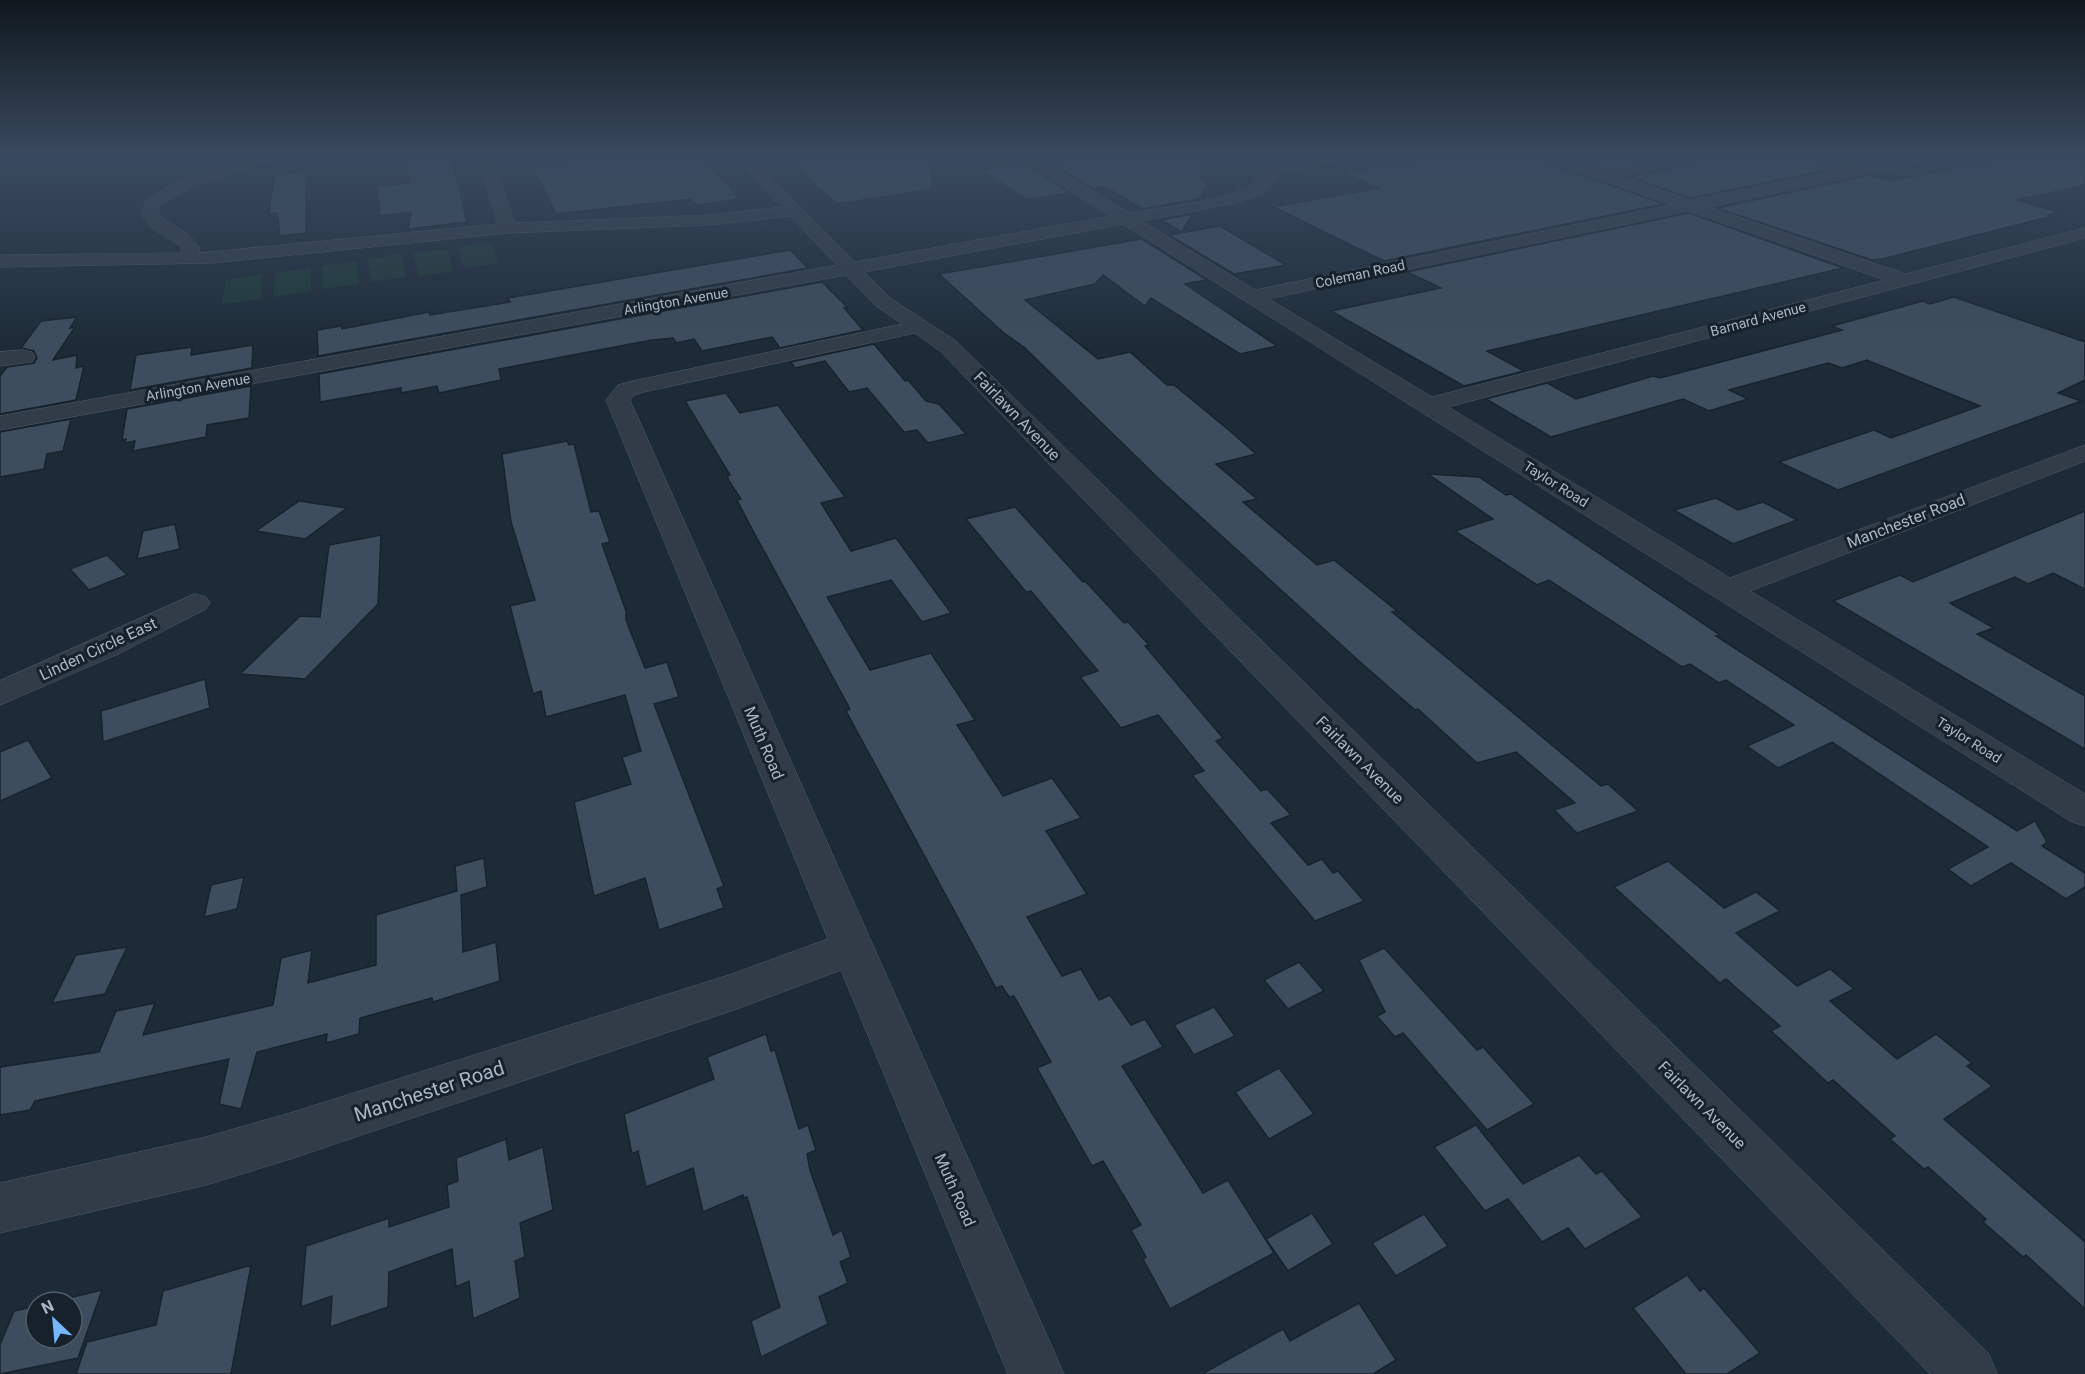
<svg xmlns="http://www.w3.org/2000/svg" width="2085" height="1374" viewBox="0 0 2085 1374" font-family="Roboto,sans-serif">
  <rect width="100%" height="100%" fill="#1d2b38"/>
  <g fill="#1f3839">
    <path d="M491 242 498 263 464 268 458 247Z"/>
    <path d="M447 249 453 271 418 276 414 253Z"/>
    <path d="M402 254 406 277 371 282 368 259Z"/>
    <path d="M357 261 359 284 322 289V266Z"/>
    <path d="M311 268V291L273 297 275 273Z"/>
    <path d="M263 274 260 299 222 304 226 280Z"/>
  </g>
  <g fill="#3d4d5d" stroke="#18232e" stroke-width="1.5">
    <path d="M447 157 451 159 454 167 467 222 408 229 411 212 380 216 377 186 409 183 406 161Z"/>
    <path d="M601 157H702L740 199 697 205 691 199 556 214 532 165Z"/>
    <path d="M785 157H930L932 189 837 204Z"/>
    <path d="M1073 157H1200L1201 179 1208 183 1199 199 1142 209 1106 187 1094 189 1046 160Z"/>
    <path d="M1439 157H1541L1544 162 1664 204 1384 261 1273 207 1379 188 1342 172Z"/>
    <path d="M1569 157H1693L1613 172Z"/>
    <path d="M1725 157 1779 161 1804 157 1842 167 1691 198 1630 177Z"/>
    <path d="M2012 157H2035L2053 161 2067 158 2085 163V185L2017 200 2058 212 2049 215 2053 216 1882 259 1872 260 1717 208 1870 175 1891 181Z"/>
    <path d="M1025 163 1070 193 1027 200 981 170Z"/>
    <path d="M306 171V233L280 236 277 213 269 214 274 175Z"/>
    <path d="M1689 213 1843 268 1487 351 1524 371 1464 386 1331 311 1441 288 1407 272Z"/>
    <path d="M1192 214 1182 232 1161 220Z"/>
    <path d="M1220 226 1286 265 1234 274 1169 235Z"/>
    <path d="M1142 239 1207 280 1185 284 1277 346 1240 354 1151 298 1145 306 1103 275 1095 284 1025 300 1098 359 1130 352 1167 385H1174L1230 431 1256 454 1216 464 1257 499 1243 502 1317 565 1334 560 1397 611 1392 612 1601 786 1608 784 1638 811 1577 833 1554 810 1575 803 1516 752 1477 763 1418 709 1415 710 1359 661 1159 479 1025 348 1004 333 939 274Z"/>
    <path d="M790 250 808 268 318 356 317 330 341 326 342 329 429 312 430 315 510 302 508 298Z"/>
    <path d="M822 282 848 308H844L863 330 780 348 772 337 702 351 694 339 676 343 673 338 652 340 499 369 501 380 439 393 437 386 401 393V388L320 402 319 374Z"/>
    <path d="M1954 297 2085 342V380L2058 393 2081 401 1838 490 1779 462 1874 430 1891 438 1980 406 1867 360 1842 368 1828 363 1729 390 1748 399 1709 411 1683 399 1551 437 1486 399 1547 383 1576 399 1653 376 1660 378 1842 330 1832 326 1923 301 1930 304Z"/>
    <path d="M77 317 70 328 75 327 53 360 77 355 76 368 84 366 76 400 0 414V376L7 367 34 363 37 358 34 351 21 348 41 321Z"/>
    <path d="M874 344 905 381 908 380 926 401 939 404 966 434 928 443 917 430 904 432 867 388 849 392 825 361 795 368 791 362Z"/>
    <path d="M253 345 252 368 130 390 136 355 192 347 191 355Z"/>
    <path d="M251 386 249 418 207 425 206 437 133 451 135 441 125 443 126 439 122 440 127 409Z"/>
    <path d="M726 393 740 413 778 405 845 497 821 503 851 551 896 538 951 613 922 622 891 580 827 597 870 670 931 653 975 720 957 725 1003 796 1052 778 1081 818 1046 831 1087 894 1027 917 1062 976 1081 969 1099 1000 1110 995 1131 1025 1145 1019 1163 1047 1122 1066 1203 1193 1228 1180 1274 1253 1170 1309 1143 1259 1146 1257 1131 1230 1141 1225 1103 1161 1092 1166 1070 1127 1037 1068 1051 1062 1014 996 1009 997 1002 986 996 988 846 711 850 709 752 529 737 500 741 499 729 481 727 475H730L685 401Z"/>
    <path d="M71 419 63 451 47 454 44 469 0 477V432Z"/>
    <path d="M567 441 569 445 574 444 591 512 599 511 610 542 602 544 626 611V620L645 668 667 662 679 697 654 704 724 886 717 889 724 908 659 930 645 878 594 896 574 802 631 784 622 757 641 751 625 695 546 717 541 691 533 694 510 606 535 600 511 522 502 454Z"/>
    <path d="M1428 474 1479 477 1506 495 1511 494 1720 635 1716 636 2017 831 2035 821 2047 842 2042 846 2085 873V887L2066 899 2011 863 1971 886 1948 869 1988 847 1832 742 1778 768 1747 746 1794 725 1726 680 1719 683 1690 664 1682 667 1549 580 1537 585 1455 531 1493 519Z"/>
    <path d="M1716 498 1738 510 1763 502 1797 520 1733 544 1674 510Z"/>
    <path d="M299 501 347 508 305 539 256 531Z"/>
    <path d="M1015 507 1083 582 1085 581 1124 623 1128 622 1149 645 1145 646 1223 738 1216 741 1261 791 1267 789 1291 815 1271 823 1308 865 1322 859 1333 873 1338 871 1364 901 1315 921 1192 775 1204 771 1158 715 1121 728 1080 677 1098 671 1031 591 1026 592 966 519Z"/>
    <path d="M2085 511V589L2053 573 2028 584 2015 577 1950 603 1994 628 1977 634 2085 696V749L1833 601 1900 575 1913 582Z"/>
    <path d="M175 524 180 549 137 559 143 531Z"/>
    <path d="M381 535 378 604 305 679 240 674 300 616 320 617 329 545Z"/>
    <path d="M107 555 127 575 89 590 70 569Z"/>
    <path d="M205 679 210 708 103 742 101 711Z"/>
    <path d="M28 740 52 778 0 801V752Z"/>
    <path d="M484 858 487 887 461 895 463 952 496 942 500 981 433 1002 432 998 360 1018 359 1034 326 1043 327 1034 257 1052 241 1109 219 1104 229 1059 35 1101 30 1110 0 1115V1067L99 1052 116 1011 155 1003 143 1035 273 1005 281 958 312 950 308 983 376 965V915L457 891 455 866Z"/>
    <path d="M1668 861 1724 908 1756 892 1780 911 1736 933 1797 986 1830 969 1854 989 1830 1001 1897 1059 1936 1034 1972 1063 1967 1066 1992 1086 1944 1119 2085 1242V1309L2026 1255 2023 1257 1983 1222 1986 1219 1928 1167 1924 1169 1890 1139 1895 1136 1833 1080 1828 1083 1771 1031 1780 1026 1726 979 1720 983 1614 887Z"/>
    <path d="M244 877 237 909 204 917 211 885Z"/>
    <path d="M127 947 105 994 52 1003 76 955Z"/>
    <path d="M1384 948 1477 1050 1483 1047 1534 1104 1487 1130 1403 1033 1395 1037 1377 1016 1385 1012 1359 960Z"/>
    <path d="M1299 962 1324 991 1288 1009 1264 980Z"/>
    <path d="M1214 1007 1235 1036 1194 1055 1174 1025Z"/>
    <path d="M766 1034 771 1051 775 1050 799 1129 808 1125 816 1150 807 1154 810 1170 833 1235 842 1230 851 1257 840 1262 848 1283 819 1297 828 1324 761 1357 751 1321 780 1307 747 1197 744 1198 743 1195 703 1212 693 1168 646 1187 638 1151 632 1154 624 1114 714 1079 707 1057Z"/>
    <path d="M1279 1068 1314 1114 1269 1139 1235 1092Z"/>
    <path d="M1476 1125 1523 1184 1579 1155 1596 1174 1602 1171 1642 1217 1585 1249 1568 1228 1542 1242 1508 1199 1485 1211 1434 1147Z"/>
    <path d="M506 1139 509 1160 543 1147 553 1210 520 1223 525 1257 515 1261 520 1298 473 1319 469 1281 456 1287 452 1249 389 1272 388 1307 330 1327 332 1296 301 1307 306 1246 389 1218V1227L449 1207 447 1185 458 1181 456 1158Z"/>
    <path d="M1312 1213 1333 1244 1288 1271 1266 1239Z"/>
    <path d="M1424 1214 1448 1246 1396 1276 1372 1243Z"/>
    <path d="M251 1265 231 1374H76L87 1342 156 1325 163 1291Z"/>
    <path d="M1687 1275 1700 1291 1704 1288 1760 1353 1727 1374H1686L1633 1308Z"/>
    <path d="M102 1290 78 1358 0 1374V1345L14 1311 36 1306V1338H72V1302H52Z"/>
    <path d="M1359 1303 1396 1360 1373 1374H1202L1283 1329 1290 1341Z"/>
  </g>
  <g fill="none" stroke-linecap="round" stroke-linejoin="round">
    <defs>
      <path id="service" d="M1703 157H1723L1607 179 1602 176Z"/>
      <g id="minor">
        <path d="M252 157H273L271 160 189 188 160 205 158 215 189 235 200 248 199 253 498 224 477 157H491L515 223 710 215 782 207 735 157H750L855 262 1110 216 1019 157H1036L1129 213C1165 207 1204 203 1238 191 1255 186 1255 180 1267 170 1288 153 1324 157 1349 157L1342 161 1290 170 1278 176 1264 193 1235 203 1142 221 1255 290 1672 205 1545 160 1543 157H1563L1691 200 1906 157H1933L1926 161 1709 207 1906 274 2085 228V238L1448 407 1730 578 2085 445V461L1750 591 2085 794V826L2072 822 1123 224 864 272 890 298 956 341 1989 1354 1997 1374H1930L940 351 915 333 644 392 634 395 630 400 1064 1374H1008L841 970 734 1010 290 1159 206 1185 0 1233V1183L206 1137 290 1113 729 975 828 939 606 400 618 385 633 381 902 324 876 306 846 275 0 430V416L837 265 790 216 710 225 508 233 213 263 0 267V255L181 253V246L153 229 141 216 146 200 177 182ZM1689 211 1885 280 1432 397 1269 299Z"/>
        <path d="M24 350 32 352 35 357 32 362 0 366V352Z"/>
        <path d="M195 594 206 597 210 603 206 609 118 654 0 705V681Z"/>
      </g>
    </defs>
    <use href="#service" stroke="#4e5a67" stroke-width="1"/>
    <use href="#minor" stroke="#4e5a67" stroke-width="1"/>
    <use href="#service" fill="#313c48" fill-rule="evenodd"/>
    <use href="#minor" fill="#313c48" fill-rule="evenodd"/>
  </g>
  <linearGradient id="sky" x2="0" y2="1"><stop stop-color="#10181f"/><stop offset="0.45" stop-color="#3a4a5e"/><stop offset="1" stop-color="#3a4a5e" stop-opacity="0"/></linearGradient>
  <rect width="2085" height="349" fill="url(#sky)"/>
  <g text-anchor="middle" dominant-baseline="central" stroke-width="6" stroke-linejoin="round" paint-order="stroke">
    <g font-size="14" fill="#aab7c6" stroke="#16212c">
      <text transform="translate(1360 274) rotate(-12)">Coleman Road</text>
      <text transform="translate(676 301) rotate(-10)">Arlington Avenue</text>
      <text transform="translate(1758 319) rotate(-15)">Barnard Avenue</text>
      <text transform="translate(198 387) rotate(-10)">Arlington Avenue</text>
      <text transform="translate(1556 484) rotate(32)">Taylor Road</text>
      <text transform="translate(1969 740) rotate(32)">Taylor Road</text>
    </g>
    <g font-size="16" fill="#aab7c6" stroke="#16212c">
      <text transform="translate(1017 416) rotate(46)">Fairlawn Avenue</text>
      <text transform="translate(1906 521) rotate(-21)">Manchester Road</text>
      <text transform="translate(98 649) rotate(-25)">Linden Circle East</text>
      <text transform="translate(764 743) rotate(67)">Muth Road</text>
      <text transform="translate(1360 760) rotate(45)">Fairlawn Avenue</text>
      <text transform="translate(1702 1105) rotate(45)">Fairlawn Avenue</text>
      <text transform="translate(955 1190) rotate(66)">Muth Road</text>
    </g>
    <g font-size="20" fill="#aab7c6" stroke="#16212c">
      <text transform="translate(429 1091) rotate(-18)">Manchester Road</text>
    </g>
  </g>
  <g transform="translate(54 1320) rotate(334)"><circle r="28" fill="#16212c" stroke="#515d6a" stroke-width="1.5"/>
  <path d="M0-4.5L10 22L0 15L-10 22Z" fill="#76b7ff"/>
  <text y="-9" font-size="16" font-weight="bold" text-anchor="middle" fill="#aab7c6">N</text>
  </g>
</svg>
